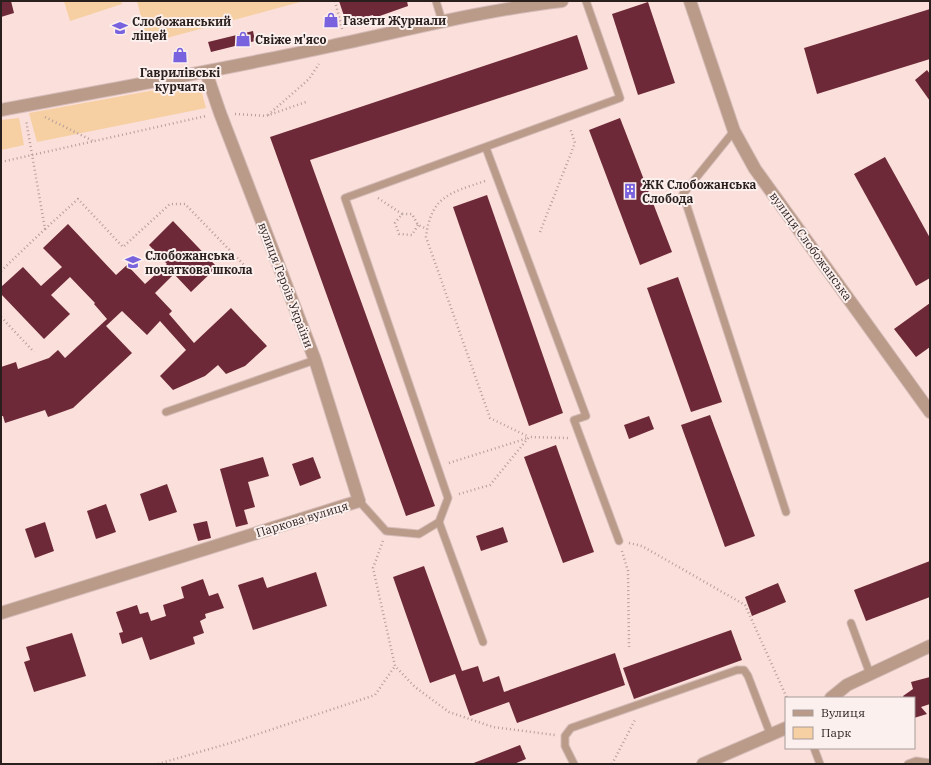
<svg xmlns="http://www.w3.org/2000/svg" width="931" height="765" viewBox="0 0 931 765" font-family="'IBM Plex Serif',serif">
  <rect width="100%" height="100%" fill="#fbdfda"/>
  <g fill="#f6cfa2">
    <path d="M64 1H121L122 4 70 21Z"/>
    <path d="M137 1H304L148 43Z"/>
    <path d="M199 82 206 108 37 142 29 113Z"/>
    <path d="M19 118 24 145 1 150V120Z"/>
  </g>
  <g fill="#6d2938">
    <path d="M1 1H11L14 13 1 17Z"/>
    <path d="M339 1H407L408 6 374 18 373 15 346 22Z"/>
    <path d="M648 2 675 83 638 95 612 14Z"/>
    <path d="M930 9V59L817 94 804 48Z"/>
    <path d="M253 31 255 41 211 52 208 42Z"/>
    <path d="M577 35 588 69 310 160 435 506 406 516 270 137Z"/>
    <path d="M927 70 930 74V101L915 80Z"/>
    <path d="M620 118 672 252 640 265 589 130Z"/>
    <path d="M885 157 930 238V278L916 286 854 174Z"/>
    <path d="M487 195 563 413 529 426 453 207Z"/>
    <path d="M173 221 217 267 191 292 174 274 155 293 172 311 169 314 194 343 231 308 267 346 245 366 226 374 218 365 205 376 173 390 160 376 186 350 160 321 147 335 122 311 106 326 132 353 73 408 48 417 45 410 5 423 3 416H1V367L16 362 18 369 49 358 58 350 65 358 107 319 94 304 95 303 70 277 51 295 70 314 44 339 1 294V287L23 267 41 286 62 267 43 248 68 224 116 275 127 265 145 284 167 264 149 245Z"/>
    <path d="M678 277 722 402 691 412 647 288Z"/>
    <path d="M930 303V347L916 357 894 329Z"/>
    <path d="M710 415 755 536 725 547 681 425Z"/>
    <path d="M649 416 654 429 629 439 624 425Z"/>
    <path d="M556 445 594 552 563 563 524 457Z"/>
    <path d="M263 457 269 476 248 482 255 507 244 510 248 524 236 527 220 469Z"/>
    <path d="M313 457 321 478 300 486 292 464Z"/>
    <path d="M167 484 177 512 149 521 140 494Z"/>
    <path d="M106 504 116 532 96 539 87 511Z"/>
    <path d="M207 521 211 538 198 541 193 524Z"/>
    <path d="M45 522 54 551 35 558 25 529Z"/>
    <path d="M503 527 508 542 481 551 476 536Z"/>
    <path d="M930 561V597L866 621 854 590Z"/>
    <path d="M424 566 462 671 478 666 483 682 499 676 504 692 615 653 625 685 517 723 509 702 470 716 455 674 430 683 393 577Z"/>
    <path d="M316 572 327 606 253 630 238 585 263 577 267 588Z"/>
    <path d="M203 579 209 596 218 593 224 608 205 614 206 618 200 621 204 633 193 637 195 644 150 660 142 637 122 644 119 633 123 632 116 612 137 605 140 614 148 612 151 621 166 616 163 605 184 598 181 587Z"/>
    <path d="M778 583 786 602 752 616 745 597Z"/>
    <path d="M731 630 742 660 634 699 623 668Z"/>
    <path d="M72 633 86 676 34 692 24 662 30 660 26 647Z"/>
    <path d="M930 677V704L921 707 927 714 914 718V698H904L903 696 913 689 911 682Z"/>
    <path d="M520 745 526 759 514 764H471Z"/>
  </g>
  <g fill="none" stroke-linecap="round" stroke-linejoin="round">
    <defs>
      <g id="lane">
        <path d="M436 1 442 21"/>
        <path d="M734 131 683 194 786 512"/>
        <path d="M486 148 586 416 574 420 619 541"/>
        <path d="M166 412 315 360"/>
        <path d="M359 501 386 531 419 534 439 522 448 498 345 198 620 98 586 1"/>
        <path d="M439 522 483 642"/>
        <path d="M851 623 870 674"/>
        <path d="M814 748 820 764"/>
        <path d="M574 764 565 746V736L571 728 737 670H744L748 676 771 736"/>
        <path d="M908 764 916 761 930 763"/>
      </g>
      <g id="street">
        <path d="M690 1 734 131 755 169 930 412"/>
        <path d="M206 72 220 113 315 360 359 501"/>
        <path d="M1 110C111 89 221 70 331 46 407 30 484 10 562 1"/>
        <path d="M1 613 359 501"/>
        <path d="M831 698 847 685 930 646"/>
        <path d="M703 764 786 728"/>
      </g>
    </defs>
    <use href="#lane" stroke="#d5bcb8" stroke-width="9"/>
    <use href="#street" stroke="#d5bcb8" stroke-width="14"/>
    <g stroke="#b59f9b" stroke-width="2.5" stroke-dasharray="1 3" stroke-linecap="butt">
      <path d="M335 1 342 29"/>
      <path d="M235 114 266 116 306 102"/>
      <path d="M268 115 309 79 319 64"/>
      <path d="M45 117 93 141"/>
      <path d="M1 162 206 116"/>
      <path d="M485 181C450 193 431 196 426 237L490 418 529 437"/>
      <path d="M378 198 402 214"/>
      <path d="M418 225 412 235 399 234 395 223 402 214H412L418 225 427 229"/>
      <path d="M45 229 78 199 123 247 170 204H185L248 269"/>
      <path d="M540 232 575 143 570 128"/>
      <path d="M1 271 45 229 26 120"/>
      <path d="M1 317 34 352"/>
      <path d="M449 463 528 438"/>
      <path d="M459 494 490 485 529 437 568 438"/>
      <path d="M383 541 373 568 395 666 415 687 449 712 493 727 555 735"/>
      <path d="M629 543 642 546 745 605 787 698"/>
      <path d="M622 551 628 571 629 647"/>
      <path d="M158 764 237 741 375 695 395 666"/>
      <path d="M612 764 636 718"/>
    </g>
    <use href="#lane" stroke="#ba9b8a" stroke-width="7"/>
    <use href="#street" stroke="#ba9b8a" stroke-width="12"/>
  </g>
  <defs>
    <symbol id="shop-bare" viewBox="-9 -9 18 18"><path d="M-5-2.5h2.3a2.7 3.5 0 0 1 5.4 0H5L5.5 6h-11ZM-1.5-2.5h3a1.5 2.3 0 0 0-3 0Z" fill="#7862dd" stroke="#fcf0ee" stroke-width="2.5" paint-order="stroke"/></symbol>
    <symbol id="school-bare" viewBox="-9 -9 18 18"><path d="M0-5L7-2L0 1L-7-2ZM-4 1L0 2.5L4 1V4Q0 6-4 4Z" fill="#7862dd" stroke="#fcf0ee" stroke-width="2.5" paint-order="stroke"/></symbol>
    <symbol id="building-bare" viewBox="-9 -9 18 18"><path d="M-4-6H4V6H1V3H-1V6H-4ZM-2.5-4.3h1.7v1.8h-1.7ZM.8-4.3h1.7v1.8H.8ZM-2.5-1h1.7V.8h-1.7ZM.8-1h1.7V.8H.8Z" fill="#7862dd" stroke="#fcf0ee" stroke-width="2.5" paint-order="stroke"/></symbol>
  </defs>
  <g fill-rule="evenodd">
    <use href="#shop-bare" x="320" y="9" width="22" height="22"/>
    <use href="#school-bare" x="109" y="17" width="22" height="22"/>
    <use href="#shop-bare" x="232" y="28" width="22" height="22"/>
    <use href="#shop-bare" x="169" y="44" width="22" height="22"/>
    <use href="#building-bare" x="619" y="180" width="22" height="22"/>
    <use href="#school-bare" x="122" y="251" width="22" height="22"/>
  </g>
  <g text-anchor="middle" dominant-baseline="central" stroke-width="4" stroke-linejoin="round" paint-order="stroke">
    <g font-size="12" font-weight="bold" fill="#291f1d" stroke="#fcf0ee" text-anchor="start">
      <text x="343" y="20">Газети Журнали</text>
      <text x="132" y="21">Слобожанський<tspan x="132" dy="14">ліцей</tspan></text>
      <text x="255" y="39">Свіже м'ясо</text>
      <text x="180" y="72" text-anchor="middle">Гаврилівські<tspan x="180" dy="14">курчата</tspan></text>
      <text x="642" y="184">ЖК Слобожанська<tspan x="642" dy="14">Слобода</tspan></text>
      <text x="145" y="255">Cлобожанська<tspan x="145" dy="14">початкова школа</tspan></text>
    </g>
    <g font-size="12" fill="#291f1d" stroke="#fcf0ee">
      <text transform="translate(811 246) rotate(54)">вулиця Слобожанська</text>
      <text transform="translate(286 285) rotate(69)">вулиця Героїв України</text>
      <text transform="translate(302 519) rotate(-17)">Паркова вулиця</text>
    </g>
  </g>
  <rect width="931" height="765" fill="none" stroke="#291f1d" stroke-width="4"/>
  <rect x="785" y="697" width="130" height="52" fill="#fcf0ee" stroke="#a89c9a"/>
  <rect x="793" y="710" width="20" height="6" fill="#ba9b8a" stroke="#a89c9a"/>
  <text x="821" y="717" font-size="12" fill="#291f1d">Вулиця</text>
  <rect x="793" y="727" width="20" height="12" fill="#f6cfa2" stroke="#a89c9a"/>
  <text x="821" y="737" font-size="12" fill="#291f1d">Парк</text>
</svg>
